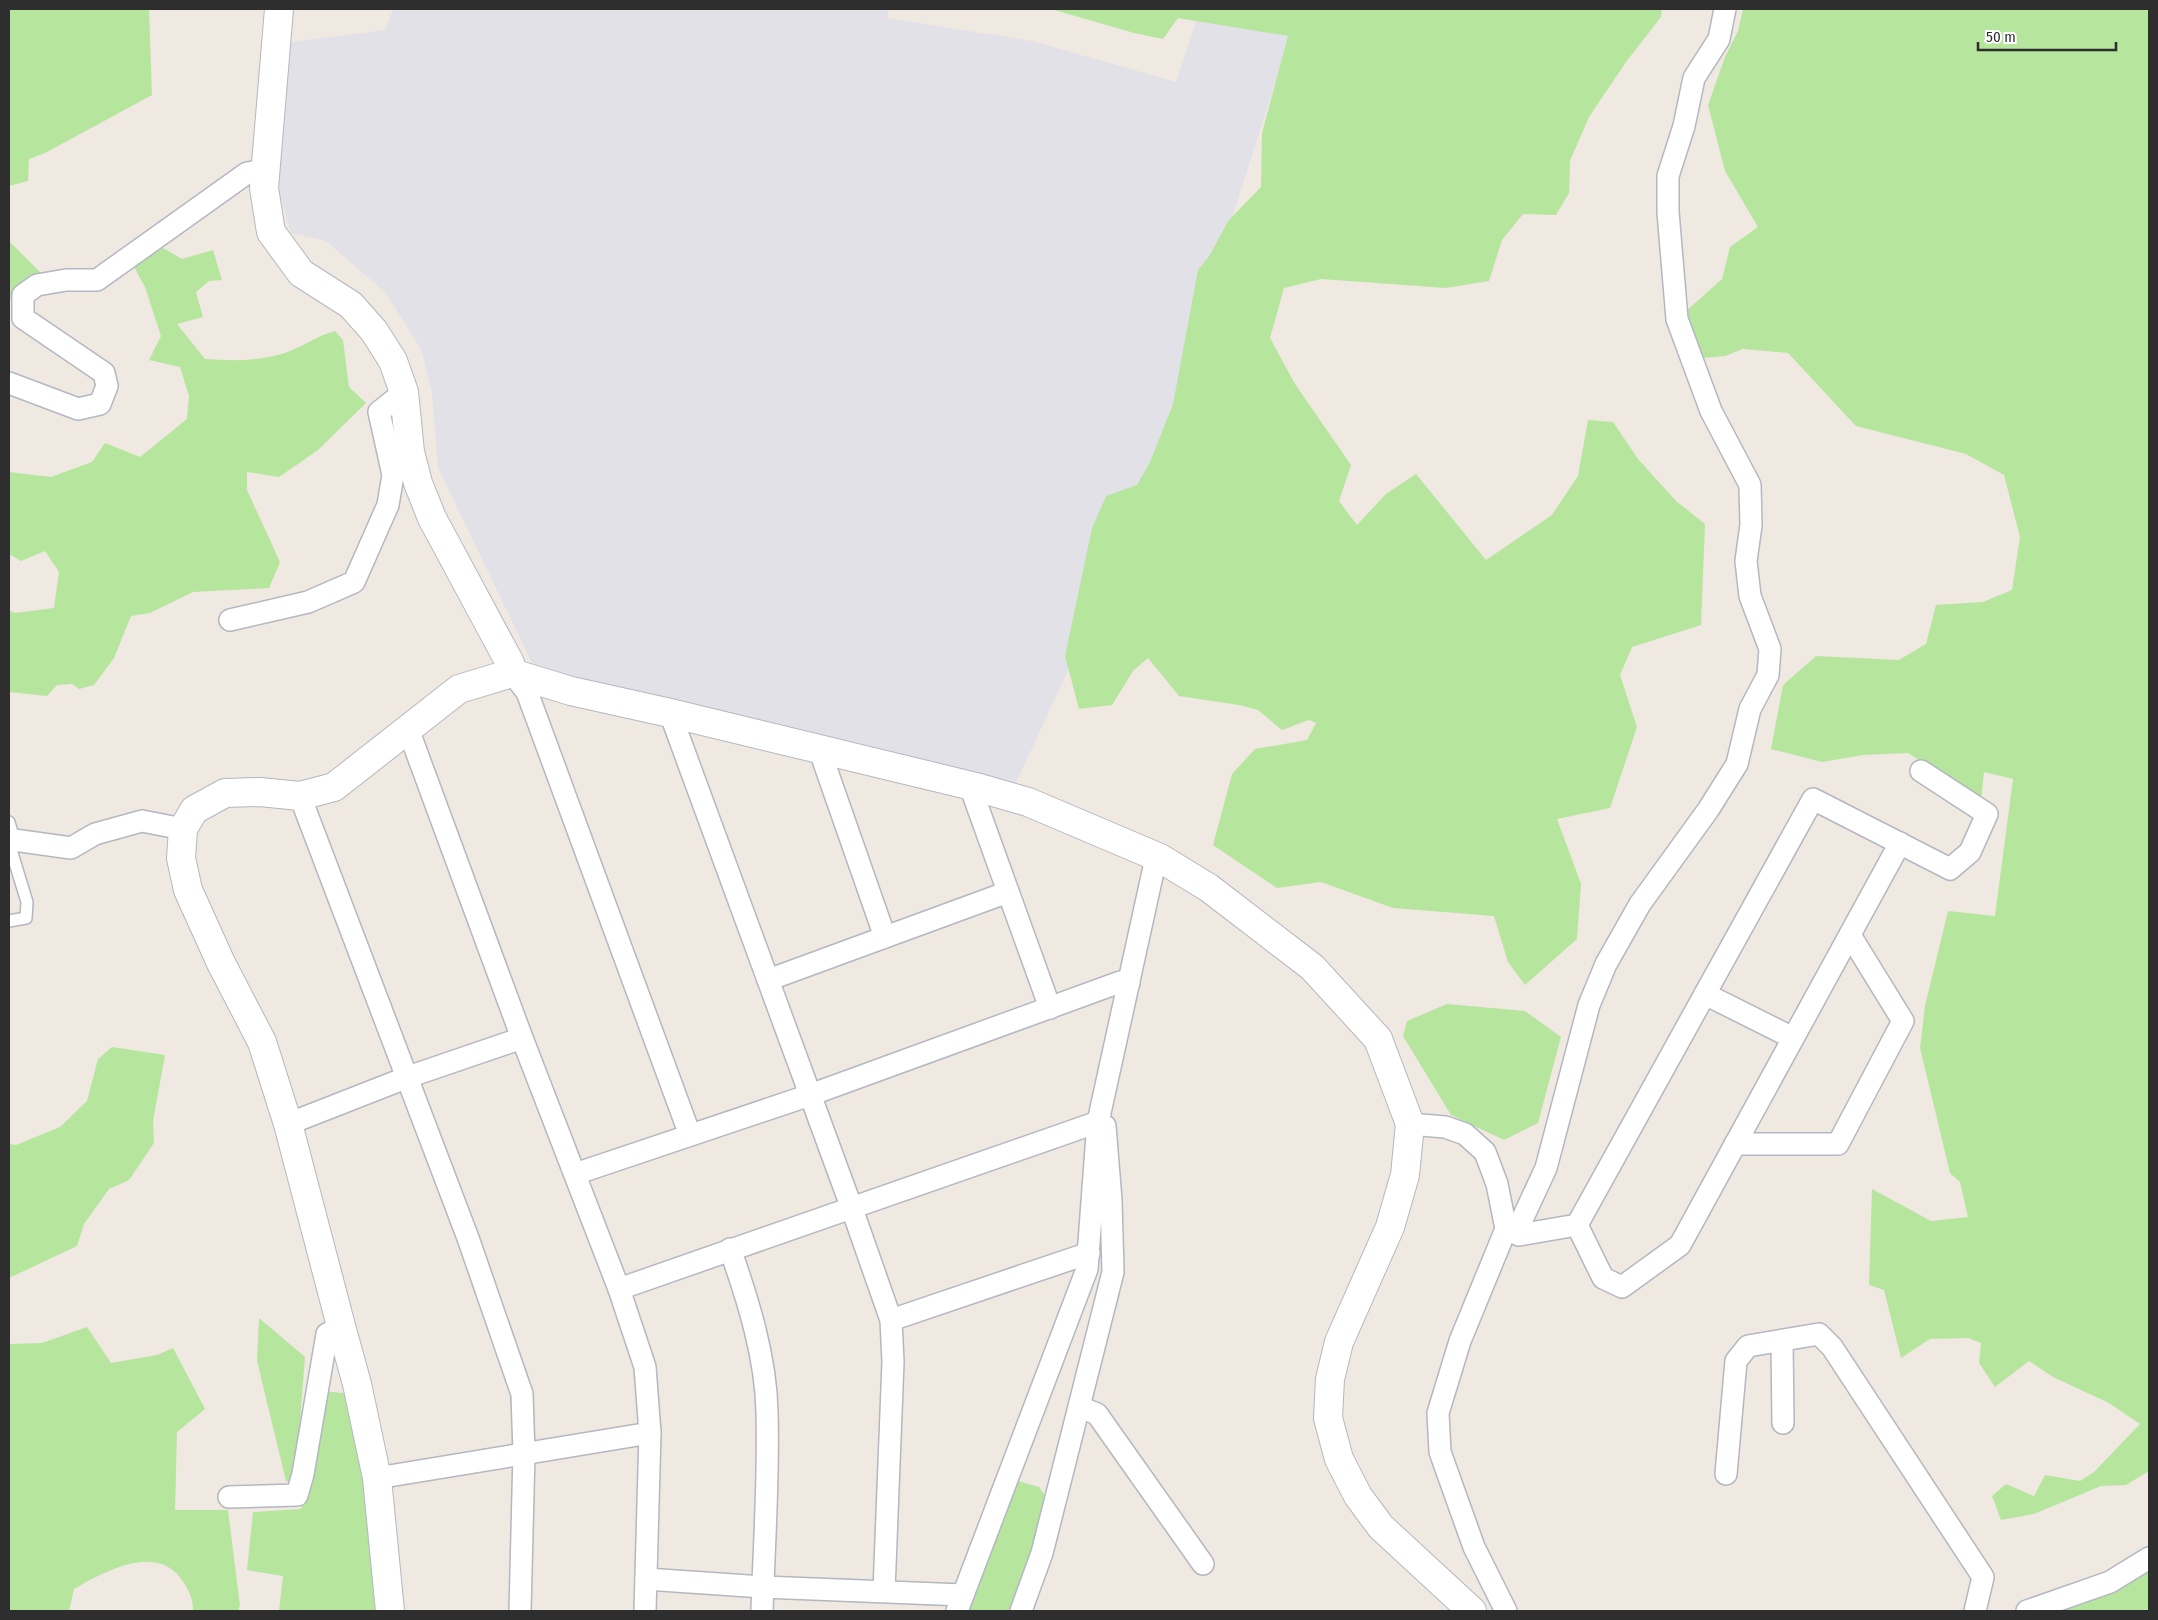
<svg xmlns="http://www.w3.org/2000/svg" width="2158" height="1620" viewBox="0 0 2158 1620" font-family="'Fira Sans Condensed',sans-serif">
  <rect width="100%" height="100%" fill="#efe9e1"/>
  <path fill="#e3e1e8" d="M393 9H888V18L1032 41 1176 82 1197 19 1290 36 1161 441 1078 649 1015 785 534 667 438 468 432 393 421 349 385 292 326 241 291 233 276 180 291 42 385 30Z"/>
  <g fill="#b6e59e">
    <path d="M9 9H149L152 95 45 153 29 159 28 181 9 186Z"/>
    <path d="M1051 9H1662L1661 17 1626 62 1589 117 1570 161 1569 193 1556 215 1523 214 1502 240 1489 281 1446 288 1321 279 1284 288 1270 338 1295 384 1351 465 1339 501 1357 525 1386 494 1416 474 1486 560 1552 515 1578 476 1588 420 1613 422 1638 459 1676 501 1705 524 1701 625 1632 647 1620 675 1637 727 1610 808 1557 819 1581 884 1577 939 1525 985 1508 962 1494 916 1393 908 1321 882 1277 888 1213 845 1232 774 1255 749 1307 740 1316 723 1309 720 1282 730 1258 710 1239 705 1179 696 1148 658 1133 671 1112 705 1079 709 1065 656 1092 528 1106 496 1137 485 1150 462 1173 404 1198 270 1210 255 1228 221 1261 187 1262 133 1288 36 1178 18 1163 39 1134 33Z"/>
    <path d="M1743 9H2149V1471L2126 1485 2101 1486 2034 1514 2001 1520 1992 1496 2006 1484 2034 1496 2045 1475 2080 1481 2094 1472 2140 1424 2109 1403 2053 1377 2029 1361 1995 1387 1979 1363 1981 1343 1968 1338 1930 1339 1901 1358 1884 1290 1869 1285 1872 1189 1931 1221 1968 1217 1960 1182 1950 1173 1920 1048 1925 1006 1948 911 1995 916 2013 779 1984 772 1981 800 1908 753 1863 755 1822 762 1771 749 1783 685 1816 656 1899 660 1926 644 1936 605 1983 602 2012 590 2020 537 2004 475 1966 454 1856 426 1788 353 1743 349 1725 356 1703 358 1685 312 1722 279 1730 247 1758 227 1725 171 1708 105 1725 57 1738 31Z"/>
    <path d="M9 241 41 273 21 284 9 301Z"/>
    <path d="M163 248 182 259 213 250 222 280 209 281 196 292 203 317 177 324 205 359C231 361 257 361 282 354 301 348 316 336 335 331L343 340 349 387 366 403 318 450 279 477 247 472V490L280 562 269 588 193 592 150 613 131 616 114 658 94 685 79 689 72 684 57 685 47 696 9 692V610L15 613 54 608 59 572 45 551 21 561 9 554V472L51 477 92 462 105 443 140 457 187 419 189 396 180 367 149 360 161 336 145 287 134 267Z"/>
    <path d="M1447 1004 1525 1011 1561 1037 1538 1123 1504 1140 1451 1115 1403 1036 1407 1021Z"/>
    <path d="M112 1047 165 1055 153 1121 154 1143 129 1180 109 1189 84 1224 77 1246 9 1278V1144L16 1145 60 1127 87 1101 98 1059Z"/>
    <path d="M259 1318 305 1357 295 1484 286 1481 257 1361Z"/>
    <path d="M87 1327 111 1363 157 1355 173 1348 205 1409 177 1432 175 1510H228L240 1606 238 1611H193C193 1599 190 1593 184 1583 159 1541 105 1571 74 1589L69 1611H9V1344L42 1343Z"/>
    <path d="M321 1391 344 1393 364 1439 380 1611H279L283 1576 247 1570 253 1512 301 1509Z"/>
    <path d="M1018 1481 1039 1487 1047 1498 1012 1611H964Z"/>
    <path d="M2149 1570V1611H2050Z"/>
  </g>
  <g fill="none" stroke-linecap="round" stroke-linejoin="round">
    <defs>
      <path id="lane" d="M9 822 14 840 12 853 27 902 26 918 9 921"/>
      <g id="street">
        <path d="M9 383 78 409 100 404 107 386 104 373 23 318V295L37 285 66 280H97L247 173 265 170"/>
        <path d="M230 620 308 602 354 582 388 505 393 475 379 412 404 392"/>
        <path d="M512 673 527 692 690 1135"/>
        <path d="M670 713 851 1206 891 1320 893 1362 884 1591"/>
        <path d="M408 729 522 1038 619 1289 645 1367 650 1433 645 1611"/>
        <path d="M823 750 822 757 885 937"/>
        <path d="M976 787 974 797 1050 1008"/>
        <path d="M300 796 468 1238 522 1394 524 1453 520 1611"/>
        <path d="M14 840 71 848 95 834 142 821 183 829"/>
        <path d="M768 980 1008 892"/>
        <path d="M1705 994 1793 1038"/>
        <path d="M288 1124 408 1077 522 1038"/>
        <path d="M1410 1124 1445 1127 1465 1134 1485 1152 1497 1184 1506 1229 1460 1341 1438 1413 1440 1452 1474 1547 1506 1611"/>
        <path d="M1735 1144H1838L1903 1021 1850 935"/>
        <path d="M575 1174 810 1095 1120 982 1129 983"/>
        <path d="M1577 1225 1603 1278 1622 1287 1680 1245 1900 843"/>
        <path d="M1506 1229 1519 1226 1546 1168 1589 1005 1606 964 1640 904 1708 810 1737 764 1750 709 1768 675 1770 649 1750 596 1746 561 1751 525 1750 485 1711 411 1677 319 1668 212V176L1684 126 1694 78 1719 39 1725 9"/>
        <path d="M1506 1229 1519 1235 1577 1225 1813 799 1950 869 1970 852 1987 814 1921 771"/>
        <path d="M730 1249C748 1300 766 1357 767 1412 769 1478 764 1545 762 1611"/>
        <path d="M619 1289 1098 1122 1105 1126 1111 1200 1113 1272 1042 1553 1021 1611"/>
        <path d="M891 1320 1089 1253"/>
        <path d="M1782 1341 1783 1423"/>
        <path d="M1080 1407 1097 1414 1203 1564"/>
        <path d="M1726 1474 1736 1361 1748 1346 1819 1334 1832 1347 1983 1577 1975 1611"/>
        <path d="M377 1478 650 1433"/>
        <path d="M229 1497 297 1495 303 1474 327 1334 341 1326"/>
        <path d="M646 1579 763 1587 963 1595"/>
        <path d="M957 1611 1087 1269 1098 1122 1154 867 1160 858"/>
        <path d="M2027 1611 2110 1582 2149 1558"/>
      </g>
      <g id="secondary">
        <path d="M279 9 264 188 271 232 301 273 351 305 374 331 393 361 404 392 410 452 418 483 432 518 510 663 512 673"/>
        <path d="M390 1611 377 1478 357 1384 341 1326 288 1124 262 1042 221 963 188 890 181 858 183 829 194 810 225 793 260 792 300 796 334 787 459 689 512 673 571 691 670 713 976 787 1028 802 1160 858 1209 888 1312 967 1378 1039 1410 1124 1405 1175 1390 1227 1339 1342 1330 1379 1328 1418 1339 1459 1358 1496 1381 1527 1472 1611"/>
      </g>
    </defs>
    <use href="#lane" stroke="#b4b7c1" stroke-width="14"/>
    <use href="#street" stroke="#b4b7c1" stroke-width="24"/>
    <use href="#secondary" stroke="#b4b7c1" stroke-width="30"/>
    <use href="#lane" stroke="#fff" stroke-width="11"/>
    <use href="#street" stroke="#fff" stroke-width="21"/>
    <use href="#secondary" stroke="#fff" stroke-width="28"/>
  </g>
  <rect width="2158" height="1620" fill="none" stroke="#2e2e2e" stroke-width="20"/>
  <path d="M1978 42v8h138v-8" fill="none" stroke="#2e2e2e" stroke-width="2.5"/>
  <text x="1986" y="42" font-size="15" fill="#2e2e2e" stroke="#ffffff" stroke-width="4" paint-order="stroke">50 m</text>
</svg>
